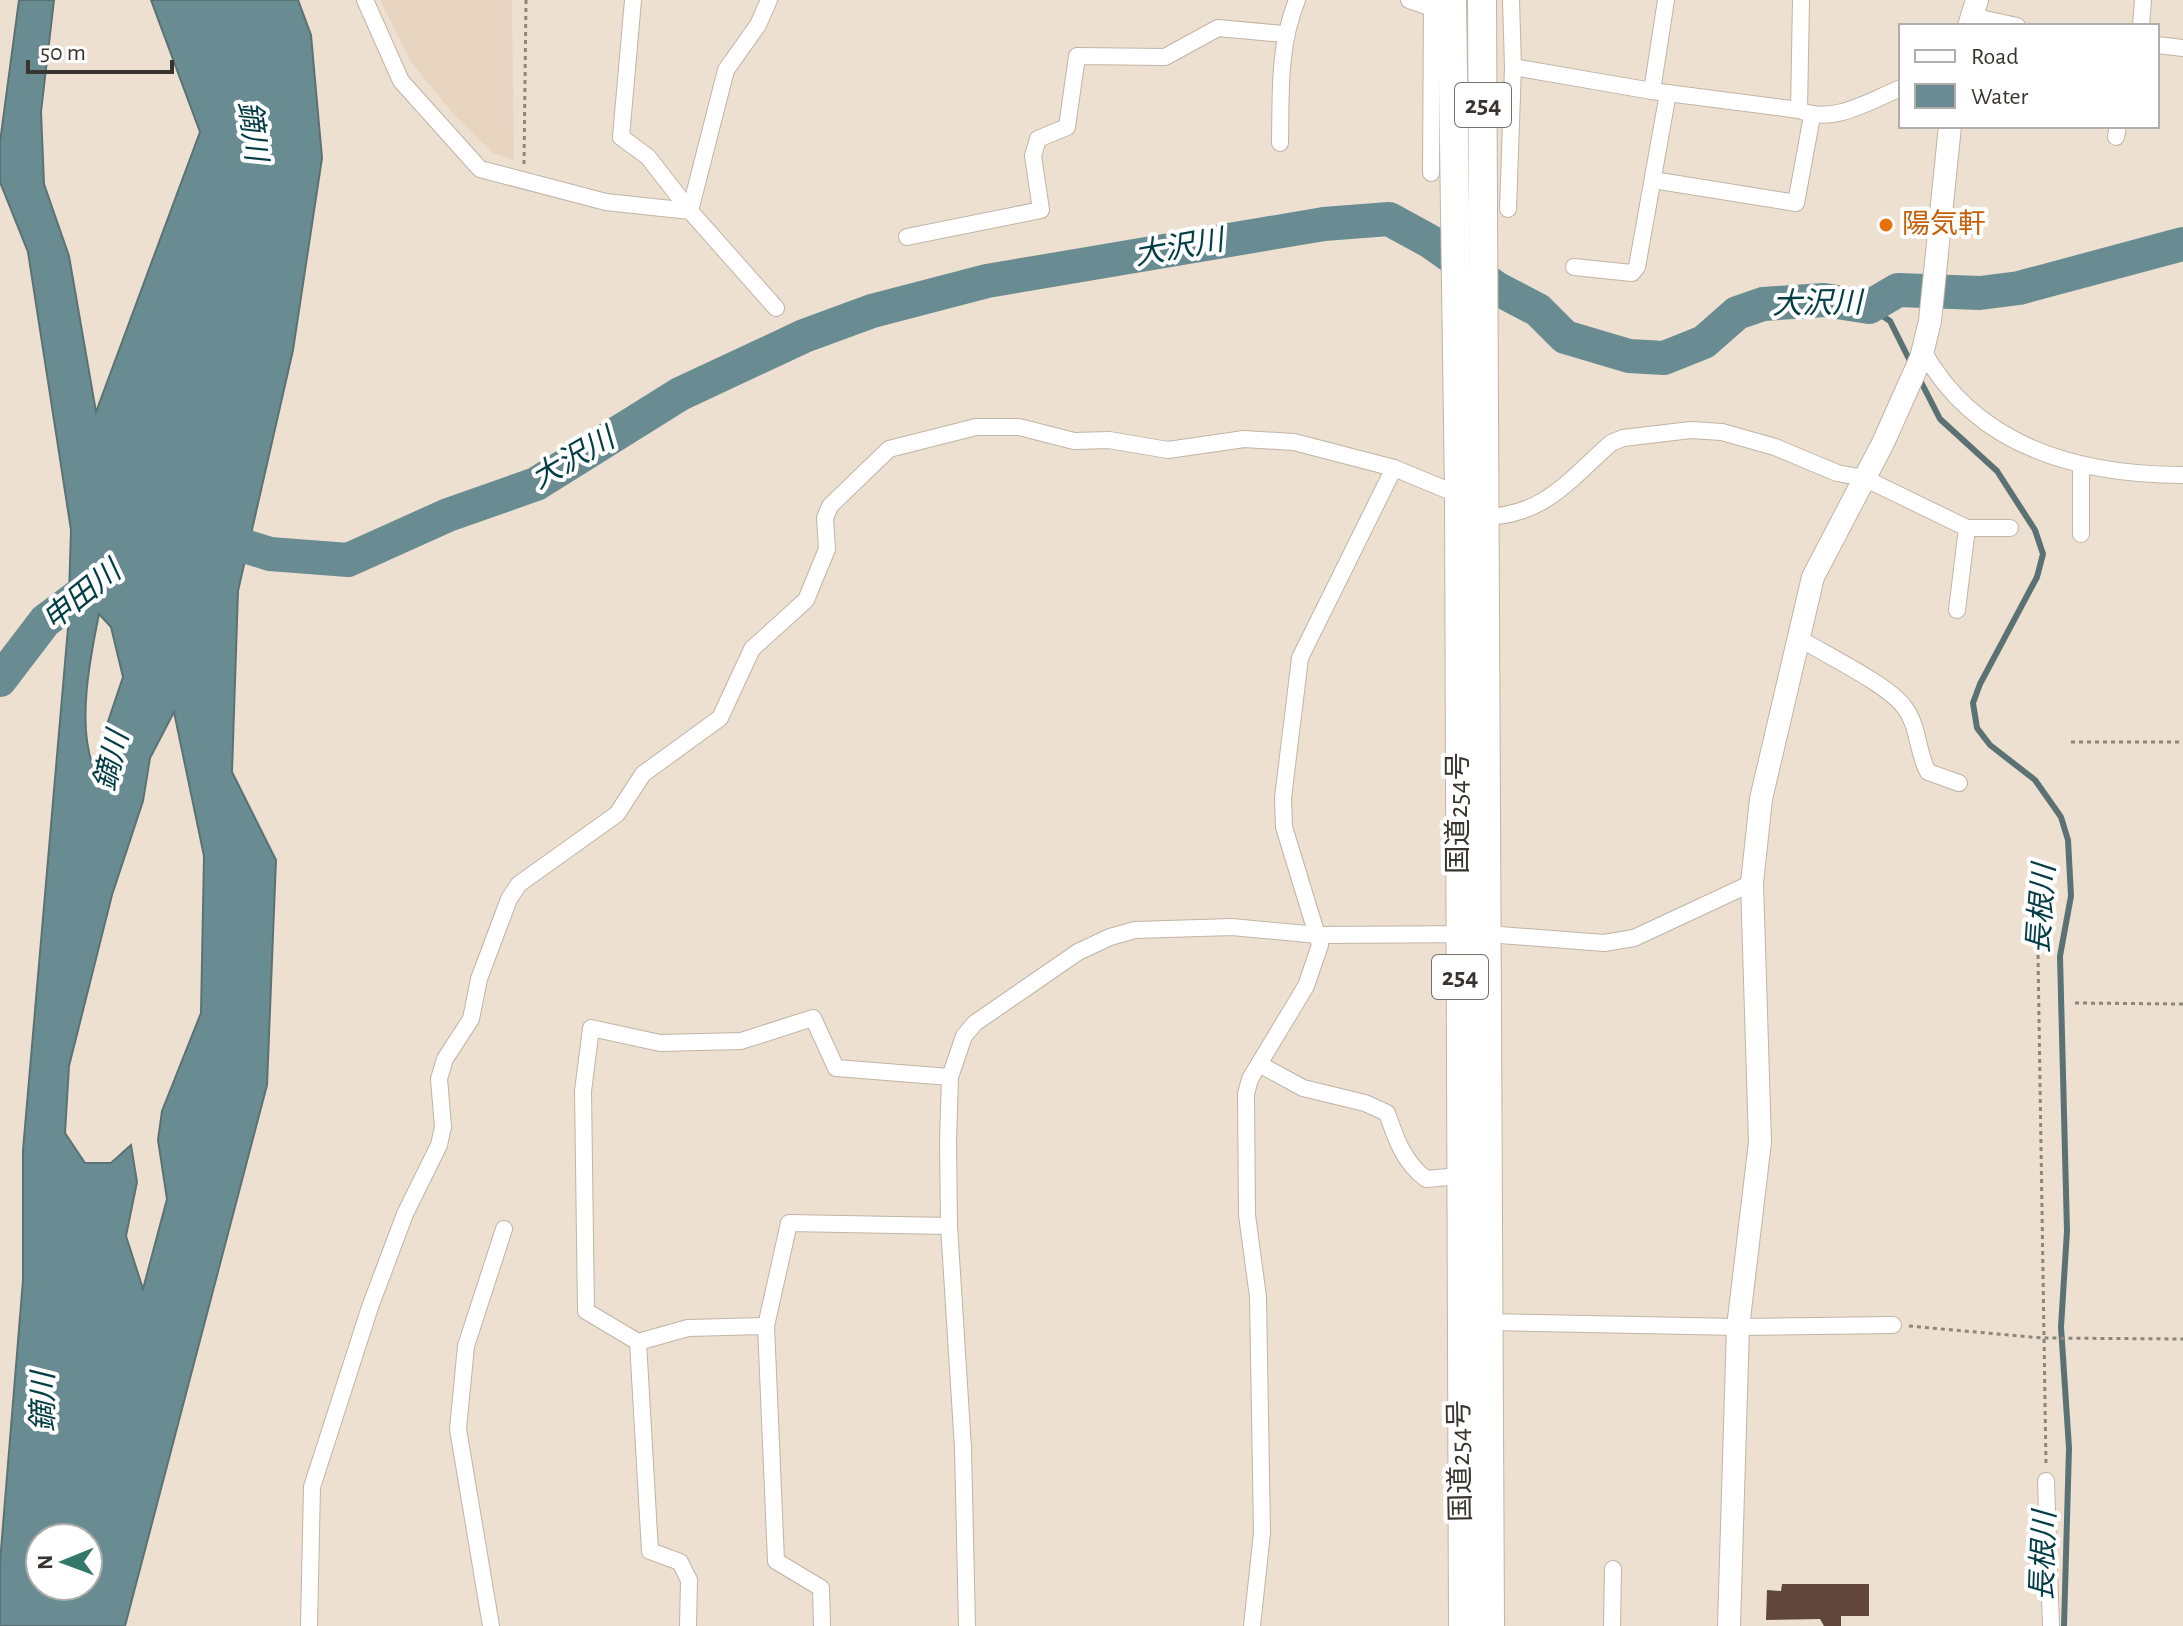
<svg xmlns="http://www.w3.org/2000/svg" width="2183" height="1626" viewBox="0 0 2183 1626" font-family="'Alegreya Sans','Noto Sans JP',sans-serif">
  <rect width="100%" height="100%" fill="#ede0d1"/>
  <path fill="#e8d5c1" d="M380 0H512L514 160 493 153 454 115 411 62Z"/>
  <path fill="#698c92" stroke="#5b7274" stroke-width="2" fill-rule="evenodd" d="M19 0H54L41 112 44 184 69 256 96 412 200 132 151 0H298L311 35 322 158 293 350 238 591 232 772 276 860 267 1085 125 1626H0V1562L23 1280V1150L68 628 71 530 28 252 0 182V142ZM99 614 111 627 123 677 93 766C77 724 90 658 99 614ZM174 712 204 856 201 1013 162 1111 158 1140 167 1199 143 1289 126 1236 137 1182 131 1145 111 1163H85L65 1133 69 1066 112 895 143 801 150 758ZM40 1538H88V1586H40Z"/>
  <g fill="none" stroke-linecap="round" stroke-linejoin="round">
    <g stroke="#5b7274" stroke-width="6">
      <path d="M1869 307 1890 321 1912 365"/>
      <path d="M1919 378 1940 419 1997 471 2035 530 2043 554 2037 577 1980 684 1973 703 1977 728 1990 745 2035 780 2061 817 2068 840 2071 896 2060 956 2067 1231 2061 1327 2069 1448 2064 1626"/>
    </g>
    <g stroke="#698c92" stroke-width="34">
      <path d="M206 534 270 554 348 560 448 515 536 484 680 394 804 336 872 311 987 281 1324 224 1389 219 1431 242 1496 288 1538 310 1565 337 1629 356 1664 358 1704 342 1737 313 1763 304 1824 300 1869 307 1898 290 1980 293 2019 288 2183 244"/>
      <path d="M0 680 45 621 104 577"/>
    </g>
  </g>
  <path fill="#61463d" d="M1782 1584H1869V1616H1841V1626H1824L1820 1619 1766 1620 1767 1590 1781 1591Z"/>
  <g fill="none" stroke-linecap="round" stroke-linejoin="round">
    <defs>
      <g id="minor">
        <path d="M365 0 401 81 480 169 606 202 690 211 776 308"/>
        <path d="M633 0 621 137 648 157 690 211"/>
        <path d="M1409 0 1432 8"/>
        <path d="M1971 16 2017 26"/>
        <path d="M2141 26 2143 0"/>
        <path d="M2157 45 2183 48"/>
        <path d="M1513 67 1652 91 1799 110C1833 125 1869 101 1901 88"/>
        <path d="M1652 91 1666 0"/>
        <path d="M1799 110 1801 0"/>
        <path d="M2116 137 2118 126"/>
        <path d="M1280 143C1281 94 1278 47 1297 0"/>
        <path d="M1431 173 1432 0"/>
        <path d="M1653 180 1796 203 1812 116"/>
        <path d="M1508 209 1513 67 1511 0"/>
        <path d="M690 211 726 70 758 25 769 0"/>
        <path d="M907 237 1041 210 1033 156 1038 139 1067 127 1077 56 1165 57 1218 28 1284 34"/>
        <path d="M1574 267 1632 273 1637 267 1668 93"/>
        <path d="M1923 351C1977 448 2079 475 2183 475"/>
        <path d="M1483 517C1544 516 1568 481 1611 443L1623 438 1691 430 1722 432 1775 447 1837 473 1864 478 1967 528H2010"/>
        <path d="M2081 534V466"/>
        <path d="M1957 610 1967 528"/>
        <path d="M1797 637C1824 654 1888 684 1905 708 1919 727 1917 752 1928 772L1959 783"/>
        <path d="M1259 1064 1303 1088 1365 1103 1387 1113C1396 1139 1403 1161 1426 1179L1460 1176"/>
        <path d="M1488 1322 1738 1327 1893 1325"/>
        <path d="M638 1342 586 1311 583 1091 591 1028 660 1043 741 1041 813 1018 836 1068 950 1077"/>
        <path d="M2046 1481 2051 1626"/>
        <path d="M309 1626 312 1487 370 1307 405 1214 439 1145 443 1127 439 1079 445 1059 471 1019 479 979 509 899 519 884 617 814 643 774 720 718 752 649 806 600 827 549 825 518 830 506 889 449 976 427H1019L1074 441 1109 440 1168 450 1244 439 1294 442 1394 468 1459 495"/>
        <path d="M491 1626 458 1429 466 1346 504 1229"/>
        <path d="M688 1626 689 1580 680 1562 650 1551 638 1342 688 1328 766 1326"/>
        <path d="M822 1626 821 1588 776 1561 766 1326 789 1223 949 1226"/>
        <path d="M967 1626 963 1448 949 1226 948 1141 950 1077 964 1036 975 1023 1078 952 1110 937 1135 930 1232 927 1318 935 1487 934 1604 943 1634 938 1752 883"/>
        <path d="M1252 1626 1262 1533 1258 1297 1247 1215 1246 1094 1250 1079 1306 986 1320 945 1284 827 1283 798 1300 658 1394 468"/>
        <path d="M1612 1626 1613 1569"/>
      </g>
      <g id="tertiary">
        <path d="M1969 26 1977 0"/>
        <path d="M1729 1626 1738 1327 1760 1142 1752 883 1761 799 1813 577 1883 443 1921 358 1930 321 1950 126"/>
      </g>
      <g id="trunk">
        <path d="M1452 0 1459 495 1463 1626"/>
        <path d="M1482 0 1490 1626"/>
      </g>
    </defs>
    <use href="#minor" stroke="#c1b4a6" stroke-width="18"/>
    <use href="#tertiary" stroke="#c1b4a6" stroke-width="24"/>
    <use href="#trunk" stroke="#c1b4a6" stroke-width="30"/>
    <g stroke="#8e857c" stroke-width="3" stroke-dasharray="4 4" stroke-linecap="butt">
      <path d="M524 164 526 0"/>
      <path d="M2071 742H2183"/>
      <path d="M2038 955 2046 1465"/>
      <path d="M2075 1003 2183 1004"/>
      <path d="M1909 1326 2042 1338 2183 1339"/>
    </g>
    <use href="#minor" stroke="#fff" stroke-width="16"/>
    <use href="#tertiary" stroke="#fff" stroke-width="22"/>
    <use href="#trunk" stroke="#fff" stroke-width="28"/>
  </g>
  <circle fill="#e8710a" stroke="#fff" stroke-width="3" cx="1886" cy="225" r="8"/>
  <g text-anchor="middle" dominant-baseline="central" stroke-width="8" stroke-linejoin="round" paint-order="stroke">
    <g fill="#fff" stroke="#74716d" stroke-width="2">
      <rect x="1455" y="83" width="56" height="44" rx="6"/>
      <rect x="1432" y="955" width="56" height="44" rx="6"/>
    </g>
    <g font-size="26" font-weight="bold" fill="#39342f">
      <text x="1483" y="105">254</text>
      <text x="1460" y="977">254</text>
    </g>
    <g font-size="28" fill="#c56008" stroke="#fff" text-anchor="start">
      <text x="1902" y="225">陽気軒</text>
    </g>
    <g font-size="28" fill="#39342f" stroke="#fff">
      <text transform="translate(1459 813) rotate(-90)">国道254号</text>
      <text transform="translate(1461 1461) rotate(-91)">国道254号</text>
    </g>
    <g font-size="30" font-style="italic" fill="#033e46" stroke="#fff">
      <text transform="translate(252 131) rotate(82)">鏑川</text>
      <text transform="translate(1179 248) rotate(-10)">大沢川</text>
      <text transform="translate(1817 304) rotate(-1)">大沢川</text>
      <text transform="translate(573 459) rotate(-30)">大沢川</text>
      <text transform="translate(82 596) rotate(-39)">申田川</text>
      <text transform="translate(112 761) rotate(-76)">鏑川</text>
      <text transform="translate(2042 909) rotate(-86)">長根川</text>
      <text transform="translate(44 1402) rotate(-90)">鏑川</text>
      <text transform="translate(2044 1556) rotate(-88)">長根川</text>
    </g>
  </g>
  <rect x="1899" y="24" width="260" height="104" fill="#ffffff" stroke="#b0aeac" stroke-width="2"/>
  <rect x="1915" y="50" width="40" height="12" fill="#ffffff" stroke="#b0aeac" stroke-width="2"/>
  <text x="1971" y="64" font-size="24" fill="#39342f">Road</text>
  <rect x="1915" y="84" width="40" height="24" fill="#698c92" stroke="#b0aeac" stroke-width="2"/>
  <text x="1971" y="104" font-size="24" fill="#39342f">Water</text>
  <g transform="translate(64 1562) rotate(269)"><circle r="38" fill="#ffffff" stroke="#b0aeac" stroke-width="2"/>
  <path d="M0-6L14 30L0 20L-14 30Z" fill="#34786a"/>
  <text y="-12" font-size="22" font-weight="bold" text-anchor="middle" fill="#39342f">N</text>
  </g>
  <path d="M28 60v12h144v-12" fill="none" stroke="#39342f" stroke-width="4"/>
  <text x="40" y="60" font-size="24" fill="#39342f" stroke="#ffffff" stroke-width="6" paint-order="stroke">50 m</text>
</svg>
